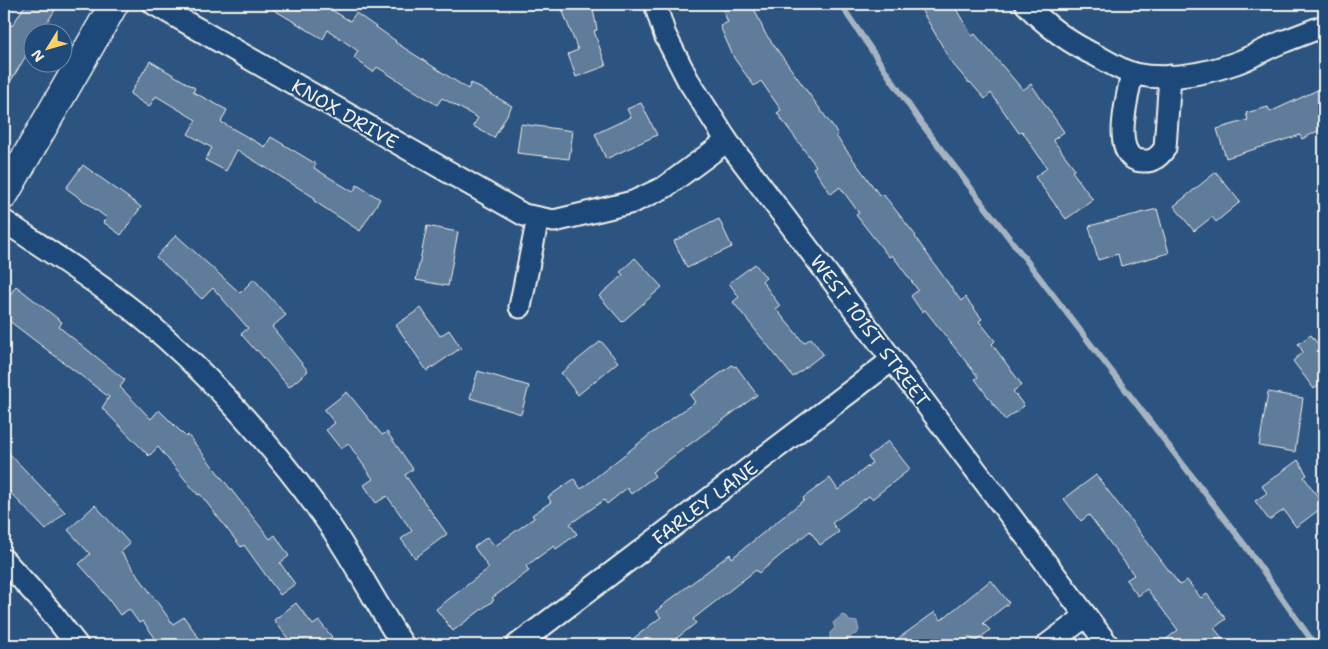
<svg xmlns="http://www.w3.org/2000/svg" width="1328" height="649" viewBox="0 0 1328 649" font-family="'Shantell Sans',sans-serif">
  <rect width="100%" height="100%" fill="#2c5481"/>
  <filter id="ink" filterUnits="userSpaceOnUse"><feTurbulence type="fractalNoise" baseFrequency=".02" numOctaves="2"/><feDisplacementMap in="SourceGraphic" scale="10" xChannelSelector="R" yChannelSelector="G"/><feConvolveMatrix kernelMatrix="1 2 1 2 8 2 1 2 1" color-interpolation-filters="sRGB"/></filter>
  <g filter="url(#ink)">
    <path fill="#738ca6" stroke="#a7b4c0" d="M842 615 846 616 849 621 857 622 859 630 857 634 852 635 849 640H844L841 645 835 644 830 639V633L835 628 833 623Z"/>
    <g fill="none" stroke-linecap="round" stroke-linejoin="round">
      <path stroke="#a7b4c0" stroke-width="6" d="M843 4 847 14 921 123 1244 544 1315 645"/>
    </g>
    <g fill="#5e7b9a" stroke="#f4f1e8">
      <path d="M26 4H59L41 32H32V46L4 92V21L12 26Z"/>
      <path d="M264 4H322L350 21 356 13 396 41 395 42 468 89 471 83 512 106 494 138 473 126 478 118 442 98 437 105 377 67 373 72 354 58 358 51 328 30 323 39Z"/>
      <path d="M560 4H592L597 30 594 31 606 66 576 77 568 54 578 50Z"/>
      <path d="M720 4H752L765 33 838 134 836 136 880 196 883 194 916 236 915 237 961 301 965 297 982 319 979 321 995 341 992 344 1022 385 1013 391 1024 406 1005 420 975 379 978 377 925 310 922 312 911 296 918 290 892 255 889 257 856 215 859 213 840 187 831 194 813 168 816 166 777 113 781 110 761 81 754 86 734 58 720 26 728 22Z"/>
      <path d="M918 4H953L972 36 975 34 1023 90 1031 84 1064 132 1053 140 1075 169 1072 171 1093 200 1066 219 1035 177 1047 168 1022 131 1019 133 991 93 985 99 970 82 969 83 947 57 948 56Z"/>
      <path d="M150 61 195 88 193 92 227 110 221 122 265 147 271 137 316 164 314 168 353 192 357 185 380 199 360 231 314 201 315 198 237 150 226 171 205 160 212 148 188 134 196 120 156 96 149 107 130 94Z"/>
      <path d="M1324 87V128L1302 139 1300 135 1226 158 1217 129 1248 120 1246 113 1268 107 1270 112Z"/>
      <path d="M641 103 657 135 606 159 595 134 631 117 627 109Z"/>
      <path d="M521 124 573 131 569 159 517 153Z"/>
      <path d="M83 165 141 207 121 235 103 222 107 218 66 188Z"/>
      <path d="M1216 172 1240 202 1216 222 1212 217 1194 231 1174 206Z"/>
      <path d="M1157 209 1169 253 1121 266 1118 254 1098 260 1089 226Z"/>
      <path d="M719 219 732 247 687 268 674 241Z"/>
      <path d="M427 226 458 232 448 286 416 280Z"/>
      <path d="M176 235 240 293 254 279 286 315 272 327 308 371 289 387 257 350 256 351 241 334 248 328 213 288 202 299 156 257Z"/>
      <path d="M635 258 662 287 622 322 599 296 623 275 620 272Z"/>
      <path d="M755 264 766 278 762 281 780 306 776 309 804 343 811 338 823 354 793 377 733 302 739 297 729 283Z"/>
      <path d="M16 286 62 322 59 327 125 380 120 387 151 419 159 410 186 437 188 435 270 539 275 535 289 556 280 563 295 584 280 595 244 545 241 547 200 494 198 495 158 447 149 456 102 408 109 397 4 317V303Z"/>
      <path d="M421 308 440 336 449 330 461 348 427 371 396 325Z"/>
      <path d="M1311 335 1317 343 1324 337V381L1314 389 1293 361 1303 352 1298 344Z"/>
      <path d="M601 341 618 362 578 395 561 373Z"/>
      <path d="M732 365 734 367 736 366 757 395 652 472 655 476 631 494 627 488 607 504 604 500 570 524 577 534 556 549 554 546 526 566 529 571 492 598 494 600 453 631 436 609 489 568 474 547 487 537 495 546 534 518 532 515 551 502 548 497 574 479 581 489 648 436 695 402 690 395Z"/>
      <path d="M478 371 529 386 521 414 470 398Z"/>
      <path d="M347 392 382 435 387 432 413 469 405 475 447 534 415 558 401 539 412 531 387 496 376 503 364 485 373 479 348 443 341 449 326 430 335 423 324 410Z"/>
      <path d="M1268 392 1303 398 1295 452 1259 446Z"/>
      <path d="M888 441 910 469 872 499 869 496 832 523 839 532 820 545 810 531 759 573 756 570 693 619 696 623 668 645H625L661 617 656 611 671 599 730 554 732 558 804 500 803 498 830 478 838 490 872 463 868 457Z"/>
      <path d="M4 448 65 512 46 530 4 486Z"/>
      <path d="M1298 460 1307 475 1304 477 1324 506 1296 527 1284 510 1269 520 1255 501 1267 493 1262 486Z"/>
      <path d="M1096 475 1180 585 1187 580 1201 598 1207 594 1226 619 1214 628 1228 645H1159L1178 630 1147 589 1138 596 1126 580 1134 575 1089 515 1081 521 1064 499Z"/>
      <path d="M95 505 130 544 121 552 173 624 184 617 204 645H160L143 621 139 623 129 609 120 615 98 585 79 564 90 554 68 530Z"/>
      <path d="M991 580 1009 603 983 623 990 630 975 642 970 636 958 645H889L935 612 941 620Z"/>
      <path d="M296 603 313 625 319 621 332 637 322 645H293L274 620Z"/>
    </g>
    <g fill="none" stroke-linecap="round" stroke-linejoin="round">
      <defs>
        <g id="street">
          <path d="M154 4 524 215 554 221 633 202 665 187 727 141"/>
          <path d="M655 4 665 35 688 80 727 141 1108 645"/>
          <path d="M1026 4C1047 27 1071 44 1099 57 1110 63 1122 71 1134 74 1168 81 1204 74 1236 63 1253 57 1268 47 1285 41 1298 36 1311 31 1324 26"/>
          <path d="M1132 73C1129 93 1108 160 1143 161 1153 162 1159 157 1165 148L1170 76"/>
          <path d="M4 221C47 250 90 277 131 309 203 367 267 439 321 513 352 555 374 602 403 645"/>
          <path d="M520 307 538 218"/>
          <path d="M4 560 48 608 77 645"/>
          <path d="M517 645 892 360"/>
          <path d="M1047 645 1086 616"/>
        </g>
        <path id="secondary" d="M4 195 114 4"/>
      </defs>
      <use href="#street" stroke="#f4f1e8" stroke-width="25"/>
      <use href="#secondary" stroke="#f4f1e8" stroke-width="31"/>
      <use href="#street" stroke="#1f4a7a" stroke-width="21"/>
      <use href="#secondary" stroke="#1f4a7a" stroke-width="28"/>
    </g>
  </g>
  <g text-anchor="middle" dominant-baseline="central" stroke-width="4" stroke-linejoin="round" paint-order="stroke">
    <g font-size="19" fill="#f4f1e8" stroke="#1f4a7a">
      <text transform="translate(345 114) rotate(30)">KNOX DRIVE</text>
      <text transform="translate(870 331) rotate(53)">WEST 101ST STREET</text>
      <text transform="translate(705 503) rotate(-37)">FARLEY LANE</text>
    </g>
  </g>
  <rect width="1328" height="649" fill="none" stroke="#1f4a7a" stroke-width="20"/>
  <rect x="10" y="10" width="1308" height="629" fill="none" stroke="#f4f1e8" stroke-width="2" filter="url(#ink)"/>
  <g transform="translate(48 48) rotate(233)"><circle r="24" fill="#1f4a7a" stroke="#748da6"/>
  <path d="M0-4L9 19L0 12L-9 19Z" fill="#ffd166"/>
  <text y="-8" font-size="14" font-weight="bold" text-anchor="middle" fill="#f4f1e8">N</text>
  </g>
</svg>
